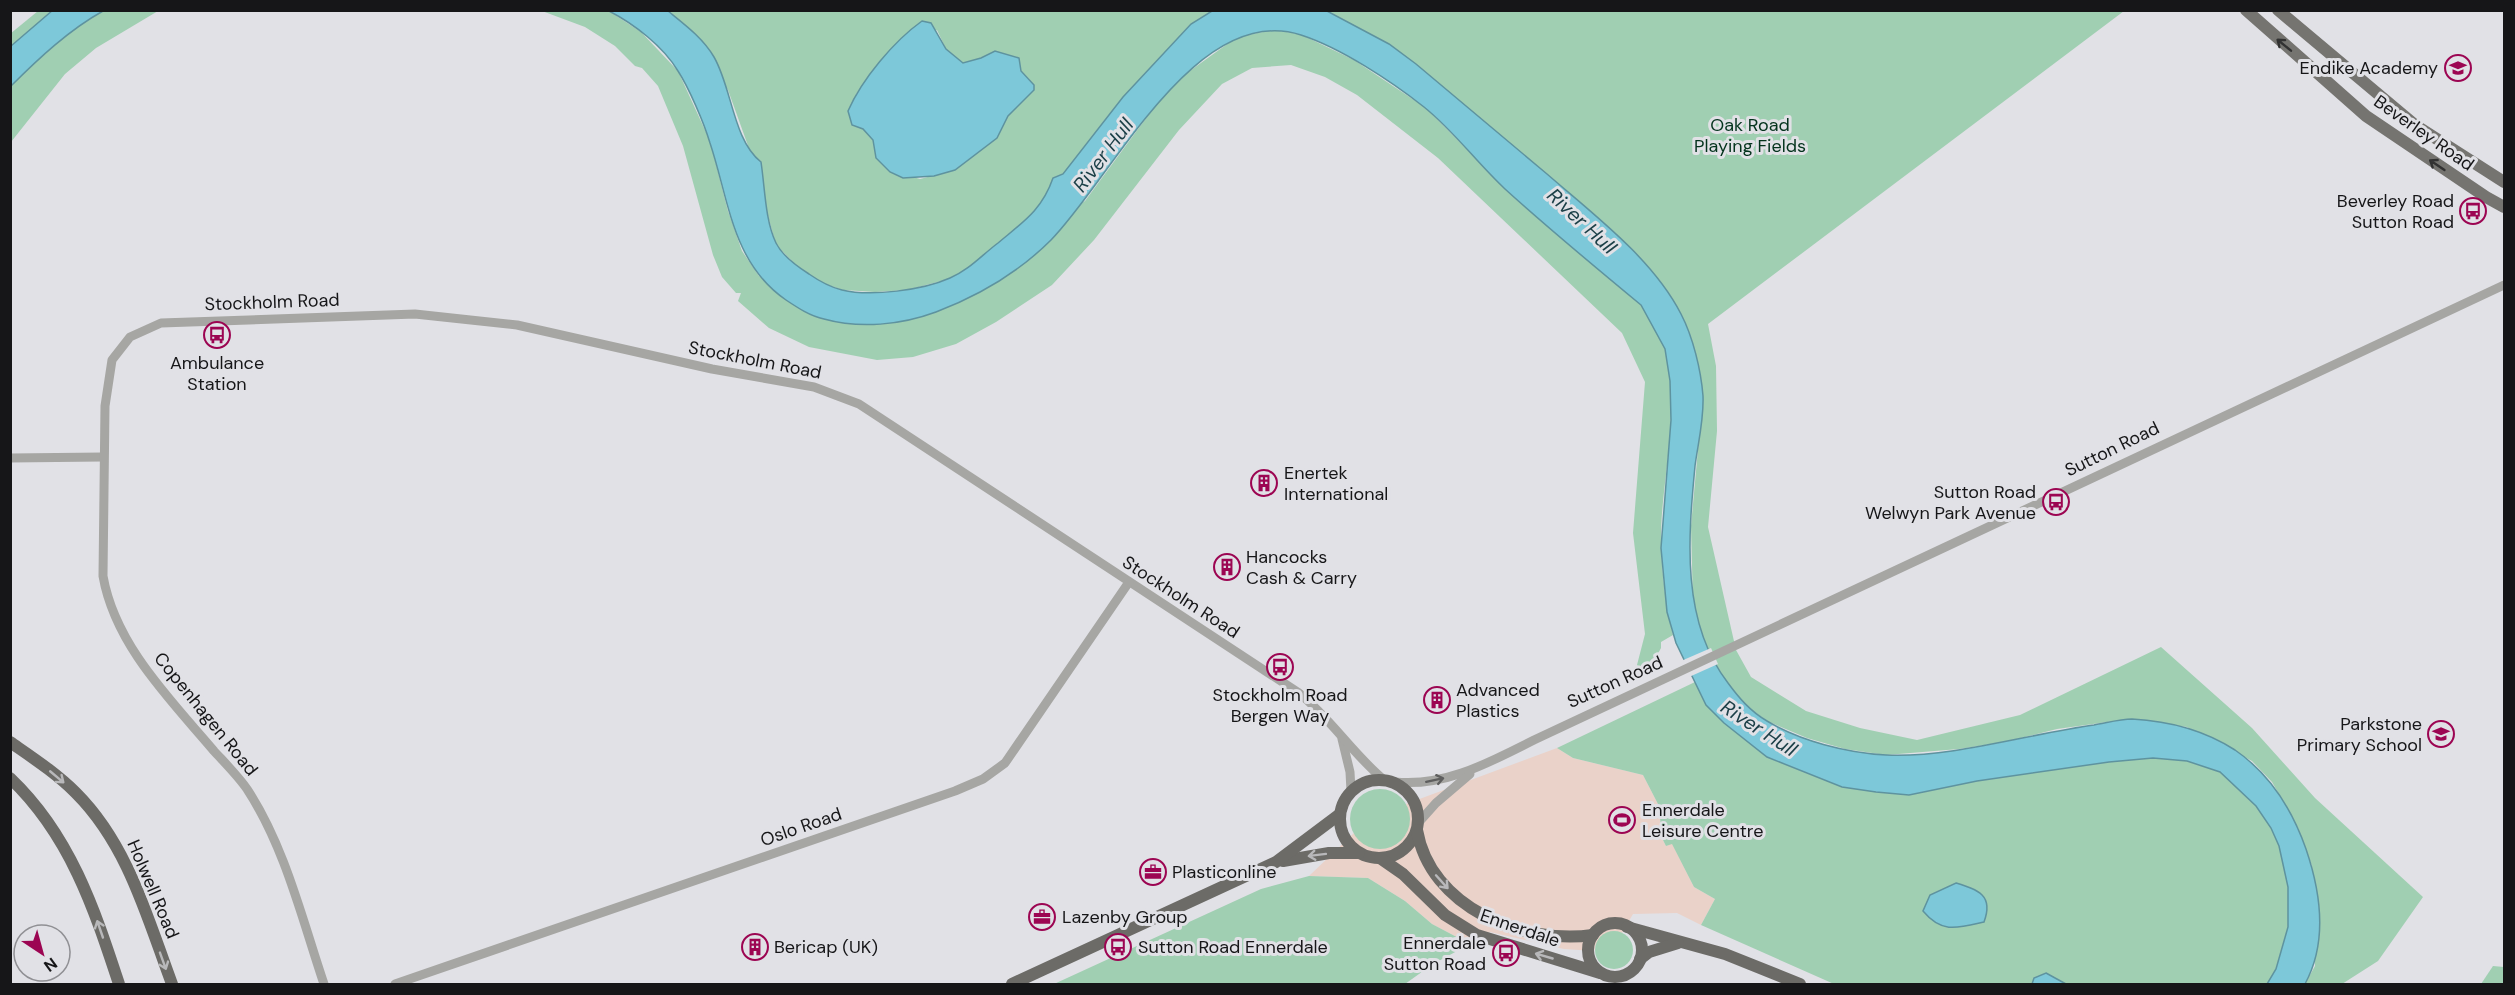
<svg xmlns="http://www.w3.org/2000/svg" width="2515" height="995" viewBox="0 0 2515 995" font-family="'DM Sans',sans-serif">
  <rect width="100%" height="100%" fill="#e1e1e6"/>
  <path fill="#ead2c9" d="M1557 748 1573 758 1643 775 1658 804 1663 840 1666 846 1672 843 1694 887 1715 899 1701 925 1677 913 1633 914 1622 933 1615 931 1596 944 1594 951 1564 949 1490 932 1470 944 1432 924 1405 901 1368 878 1309 876 1354 833 1357 838 1397 844 1406 834 1409 813 1406 804Z"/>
  <g fill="#a0cfb2" fill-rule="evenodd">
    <path d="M38 11H53L11 46 10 34Z"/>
    <path d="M103 11H158L96 48 65 74 11 142V86C39 58 69 30 103 11Z"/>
    <path d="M542 11H609L641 32 678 71 710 141 728 211 742 251 759 276 883 324 1085 201 1158 102 1180 78 1237 37 1273 30 1300 34 1354 60 1426 108 1504 187 1641 305C1649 319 1660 334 1665 349 1679 396 1666 464 1662 513 1659 550 1664 600 1673 635L1661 642V648L1648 672 1645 673 1637 665 1645 634 1633 533 1645 382 1622 333 1438 158 1357 95 1325 77 1291 65 1252 68 1222 84 1179 130 1094 240 1052 285 996 322 956 344 913 357 877 360 809 347 769 328 738 301 741 293H736L722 277 713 255 683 146 658 86 642 68 635 66 615 46 585 27Z"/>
    <path d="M668 11H1212L1191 24 1123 97 1063 174 1053 178 1046 198 1023 224 969 268 949 279 907 290 875 292 843 290 822 283 798 267 776 245 751 154 728 90 695 34ZM937 30 946 49 963 63 981 58 995 51 1020 64 1021 71 1029 79 1034 90 1008 116 997 138 955 170 920 179 910 176 903 178 876 158 874 140 863 129 856 94 869 78Z"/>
    <path d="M1316 11H2124L1708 324 1716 366 1717 431 1708 527 1736 650 1751 677 1806 711 1860 728 1917 740 2020 715 2161 647 2252 728 2315 798 2423 897 2378 961 2342 984H2305L2315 966 2312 866 2298 828 2272 782 2252 761 2187 727 2129 719 2057 729 2004 742 1959 749 1886 755 1845 749 1807 738 1767 721 1744 704 1719 672 1702 637 1693 605 1691 526 1703 395 1578 201 1416 64C1381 37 1357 25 1316 11Z"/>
    <path d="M1695 682 1706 705 1724 723 1767 757 1842 787 1909 795 1977 781 2109 762 2153 758 2187 761 2220 772 2256 806 2271 828 2279 846 2288 887V927L2276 969 2267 984H1834L1701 925 1715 899 1694 887 1672 844 1666 846 1663 840 1658 804 1643 775 1573 758 1557 748Z"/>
    <circle cx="1380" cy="819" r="30"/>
    <path d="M1309 876 1368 878 1405 901 1432 924 1470 944 1433 964 1405 984H1054L1261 889Z"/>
    <circle cx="1614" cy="950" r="19"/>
    <path d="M2493 966 2504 967V984H2481Z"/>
  </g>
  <g fill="#7dc8d9" stroke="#5e939f" stroke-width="1.5">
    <path d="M53 10 103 11C69 30 39 58 11 86V46Z"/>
    <path d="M609 11H668C684 24 703 38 714 57 732 88 733 140 761 162 765 188 765 220 776 243 782 255 798 267 809 274 819 281 830 287 842 290 871 297 923 290 950 278 969 270 982 255 998 243 1023 222 1042 210 1053 178L1063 174 1123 97 1191 24 1212 11H1327L1389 44 1416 64C1460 101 1503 137 1547 174 1593 214 1653 259 1681 314 1693 337 1701 370 1703 396 1704 420 1698 443 1695 466 1688 539 1681 622 1728 683 1739 698 1750 711 1767 721 1800 741 1847 753 1886 755 1952 758 2028 734 2094 725 2106 723 2120 719 2132 719 2169 721 2204 730 2235 750 2270 774 2292 809 2306 849 2321 893 2328 942 2305 984H2267L2276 969 2288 927V887L2279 846 2271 828 2256 806 2220 772 2187 761 2153 758 2109 762 1977 781 1909 795 1876 792 1842 787 1767 757 1724 723 1706 705 1676 643 1667 612 1661 548 1671 420 1670 381 1665 349 1641 305C1595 267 1549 229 1505 189 1477 163 1454 131 1424 107 1391 81 1341 48 1301 35 1196 1 1112 178 1051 240 1019 272 978 296 936 312 901 325 860 329 824 319 810 316 798 308 786 300 732 263 729 200 710 143 704 123 689 88 678 71 663 46 634 24 609 11Z"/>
    <path d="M922 21 931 23 946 49 963 63 981 58 995 51 1019 58 1021 71 1034 85V90L1008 116 997 138 955 170 934 176 903 178 890 172 876 158 873 140 863 129 852 125 848 111C862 79 894 41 922 21Z"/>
    <path d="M1956 883C1978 890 1994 895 1984 922 1958 928 1942 934 1923 911L1930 895Z"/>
    <path d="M2046 973 2066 984H2032L2034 978Z"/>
  </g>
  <path fill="#e1e1e6" d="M1711 648 1718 664 1689 677 1681 661Z"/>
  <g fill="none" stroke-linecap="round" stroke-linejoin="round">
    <g stroke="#a6a6a3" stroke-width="9">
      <path d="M10 458 103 457"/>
      <path d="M1342 739 1350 772 1351 791"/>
      <path d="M1395 782C1446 787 1490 762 1534 740L2504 285"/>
      <path d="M1419 822 1436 803 1470 774"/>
      <path d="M324 984C302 919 285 847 247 789 238 776 225 763 214 751 170 699 115 645 103 576L105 406 112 360 130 337 161 323 415 314 517 325 712 369 814 387 859 404 1299 693C1331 719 1352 753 1383 779"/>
      <path d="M395 984 955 791 983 779 1005 763 1129 582"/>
    </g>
    <g stroke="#757470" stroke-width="12">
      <path d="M2246 10 2366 116 2486 197 2504 207"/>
      <path d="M2278 10 2415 125 2504 182"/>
    </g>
    <g stroke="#6c6b67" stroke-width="12">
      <path d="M10 742C33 758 56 773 76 793 128 845 147 917 172 984"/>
      <path d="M10 778C70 835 94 908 119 984"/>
      <circle cx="1379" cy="819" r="39"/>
      <path d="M1417 830C1430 907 1522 945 1593 935"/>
      <path d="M1380 858 1403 874 1445 915 1477 935 1600 973"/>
      <path d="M1283 861 1329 853H1359"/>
      <circle cx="1615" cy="950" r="27"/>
      <path d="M1627 927 1725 954 1800 984"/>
      <path d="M1640 959 1649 952 1678 943"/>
      <path d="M1012 984 1276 862 1340 814"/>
    </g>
  </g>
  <defs><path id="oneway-shaft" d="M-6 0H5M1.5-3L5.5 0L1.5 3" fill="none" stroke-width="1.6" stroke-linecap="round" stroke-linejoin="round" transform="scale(1.5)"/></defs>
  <g stroke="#323232">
    <use href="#oneway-shaft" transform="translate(2284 45) rotate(-141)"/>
    <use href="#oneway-shaft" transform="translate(2437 165) rotate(-146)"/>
  </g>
  <g stroke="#b8b8ba">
    <use href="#oneway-shaft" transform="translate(57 777) rotate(40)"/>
    <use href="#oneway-shaft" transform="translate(1317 855) rotate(173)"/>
    <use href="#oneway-shaft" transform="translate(1442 882) rotate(48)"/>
    <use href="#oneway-shaft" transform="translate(100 929) rotate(-109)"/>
    <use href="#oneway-shaft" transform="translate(1544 956) rotate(-164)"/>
    <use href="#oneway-shaft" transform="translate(163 961) rotate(70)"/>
  </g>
  <use stroke="#5e5e5e" href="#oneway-shaft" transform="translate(1435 780) rotate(-12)"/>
  <defs>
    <symbol id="school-ring" viewBox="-11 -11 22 22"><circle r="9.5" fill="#e1e1e6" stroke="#9c0552" stroke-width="1.5"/><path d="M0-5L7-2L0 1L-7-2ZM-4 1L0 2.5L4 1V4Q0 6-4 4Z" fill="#9c0552"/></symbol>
    <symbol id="bus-ring" viewBox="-11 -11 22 22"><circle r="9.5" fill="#e1e1e6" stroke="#9c0552" stroke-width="1.5"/><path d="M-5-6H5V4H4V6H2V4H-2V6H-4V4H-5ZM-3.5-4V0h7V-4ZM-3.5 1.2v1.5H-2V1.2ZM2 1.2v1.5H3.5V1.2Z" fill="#9c0552"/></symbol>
    <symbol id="building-ring" viewBox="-11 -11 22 22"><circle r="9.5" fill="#e1e1e6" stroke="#9c0552" stroke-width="1.5"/><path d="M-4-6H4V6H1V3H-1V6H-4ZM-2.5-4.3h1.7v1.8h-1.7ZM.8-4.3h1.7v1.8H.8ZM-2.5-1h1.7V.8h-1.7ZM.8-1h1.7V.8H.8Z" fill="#9c0552"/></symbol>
    <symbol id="stadium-ring" viewBox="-11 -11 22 22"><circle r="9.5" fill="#e1e1e6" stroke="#9c0552" stroke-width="1.5"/><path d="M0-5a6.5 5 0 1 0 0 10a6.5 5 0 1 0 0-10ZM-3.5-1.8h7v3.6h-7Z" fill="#9c0552"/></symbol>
    <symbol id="office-ring" viewBox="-11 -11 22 22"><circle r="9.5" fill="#e1e1e6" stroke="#9c0552" stroke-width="1.5"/><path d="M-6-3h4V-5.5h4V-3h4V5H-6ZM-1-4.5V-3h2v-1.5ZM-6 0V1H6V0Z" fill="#9c0552"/></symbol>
  </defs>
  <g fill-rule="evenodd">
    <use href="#school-ring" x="2443" y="53" width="30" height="30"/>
    <use href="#bus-ring" x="2458" y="196" width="30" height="30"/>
    <use href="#bus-ring" x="202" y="320" width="30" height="30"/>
    <use href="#building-ring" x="1249" y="468" width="30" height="30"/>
    <use href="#bus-ring" x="2041" y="487" width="30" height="30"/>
    <use href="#building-ring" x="1212" y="552" width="30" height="30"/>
    <use href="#bus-ring" x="1265" y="652" width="30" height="30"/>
    <use href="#building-ring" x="1422" y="685" width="30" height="30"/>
    <use href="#school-ring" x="2426" y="719" width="30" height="30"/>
    <use href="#stadium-ring" x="1607" y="805" width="30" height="30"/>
    <use href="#office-ring" x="1138" y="857" width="30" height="30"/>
    <use href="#office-ring" x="1027" y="902" width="30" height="30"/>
    <use href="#building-ring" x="740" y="932" width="30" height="30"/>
    <use href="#bus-ring" x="1103" y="932" width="30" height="30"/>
    <use href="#bus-ring" x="1491" y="938" width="30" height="30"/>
  </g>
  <g text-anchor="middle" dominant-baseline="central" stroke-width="6" stroke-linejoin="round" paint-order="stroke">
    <g font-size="18" fill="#161618" stroke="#e1e1e6" text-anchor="start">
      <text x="2438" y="68" text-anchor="end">Endike Academy</text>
      <text x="2454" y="201" text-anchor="end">Beverley Road<tspan x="2454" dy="21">Sutton Road</tspan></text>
      <text x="217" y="363" text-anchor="middle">Ambulance<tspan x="217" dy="21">Station</tspan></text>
      <text x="1284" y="473">Enertek<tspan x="1284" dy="21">International</tspan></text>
      <text x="2036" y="492" text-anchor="end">Sutton Road<tspan x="2036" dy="21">Welwyn Park Avenue</tspan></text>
      <text x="1246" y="557">Hancocks<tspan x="1246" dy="21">Cash &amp; Carry</tspan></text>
      <text x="1456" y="690">Advanced<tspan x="1456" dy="21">Plastics</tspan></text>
      <text x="1280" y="695" text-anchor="middle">Stockholm Road<tspan x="1280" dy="21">Bergen Way</tspan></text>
      <text x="2422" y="724" text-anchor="end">Parkstone<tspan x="2422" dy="21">Primary School</tspan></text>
      <text x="1642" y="810">Ennerdale<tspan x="1642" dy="21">Leisure Centre</tspan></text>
      <text x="1172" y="872">Plasticonline</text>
      <text x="1062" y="917">Lazenby Group</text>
      <text x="1486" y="943" text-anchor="end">Ennerdale<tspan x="1486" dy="21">Sutton Road</tspan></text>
      <text x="774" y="947">Bericap (UK)</text>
      <text x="1138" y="947">Sutton Road Ennerdale</text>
    </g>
    <g font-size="18" fill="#03331c" stroke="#e1e1e6">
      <text x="1750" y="125">Oak Road<tspan x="1750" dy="21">Playing Fields</tspan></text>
    </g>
    <g font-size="18" fill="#161618" stroke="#e1e1e6">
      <text transform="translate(2424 133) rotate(35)">Beverley Road</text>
      <text transform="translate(272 302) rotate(-2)">Stockholm Road</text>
      <text transform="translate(755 360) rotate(11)">Stockholm Road</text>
      <text transform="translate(2112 449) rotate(-26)">Sutton Road</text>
      <text transform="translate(1181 597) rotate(33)">Stockholm Road</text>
      <text transform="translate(1615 682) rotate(-24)">Sutton Road</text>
      <text transform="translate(206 714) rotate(51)">Copenhagen Road</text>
      <text transform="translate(801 827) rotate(-19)">Oslo Road</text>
      <text transform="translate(153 889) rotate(67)">Holwell Road</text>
      <text transform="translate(1520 928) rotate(19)">Ennerdale</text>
    </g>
    <g font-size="20" font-style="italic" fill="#1c4048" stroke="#e1e1e6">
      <text transform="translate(1103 155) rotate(-53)">River Hull</text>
      <text transform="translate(1582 221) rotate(43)">River Hull</text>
      <text transform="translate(1759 728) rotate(33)">River Hull</text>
    </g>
  </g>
  <rect width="2515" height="995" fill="none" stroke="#161618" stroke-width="24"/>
  <g transform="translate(42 953) rotate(144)"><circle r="28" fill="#e1e1e6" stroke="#909094" stroke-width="1.5"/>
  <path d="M0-4.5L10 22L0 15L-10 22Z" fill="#9c0552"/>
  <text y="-9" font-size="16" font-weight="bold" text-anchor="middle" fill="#161618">N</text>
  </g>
</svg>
